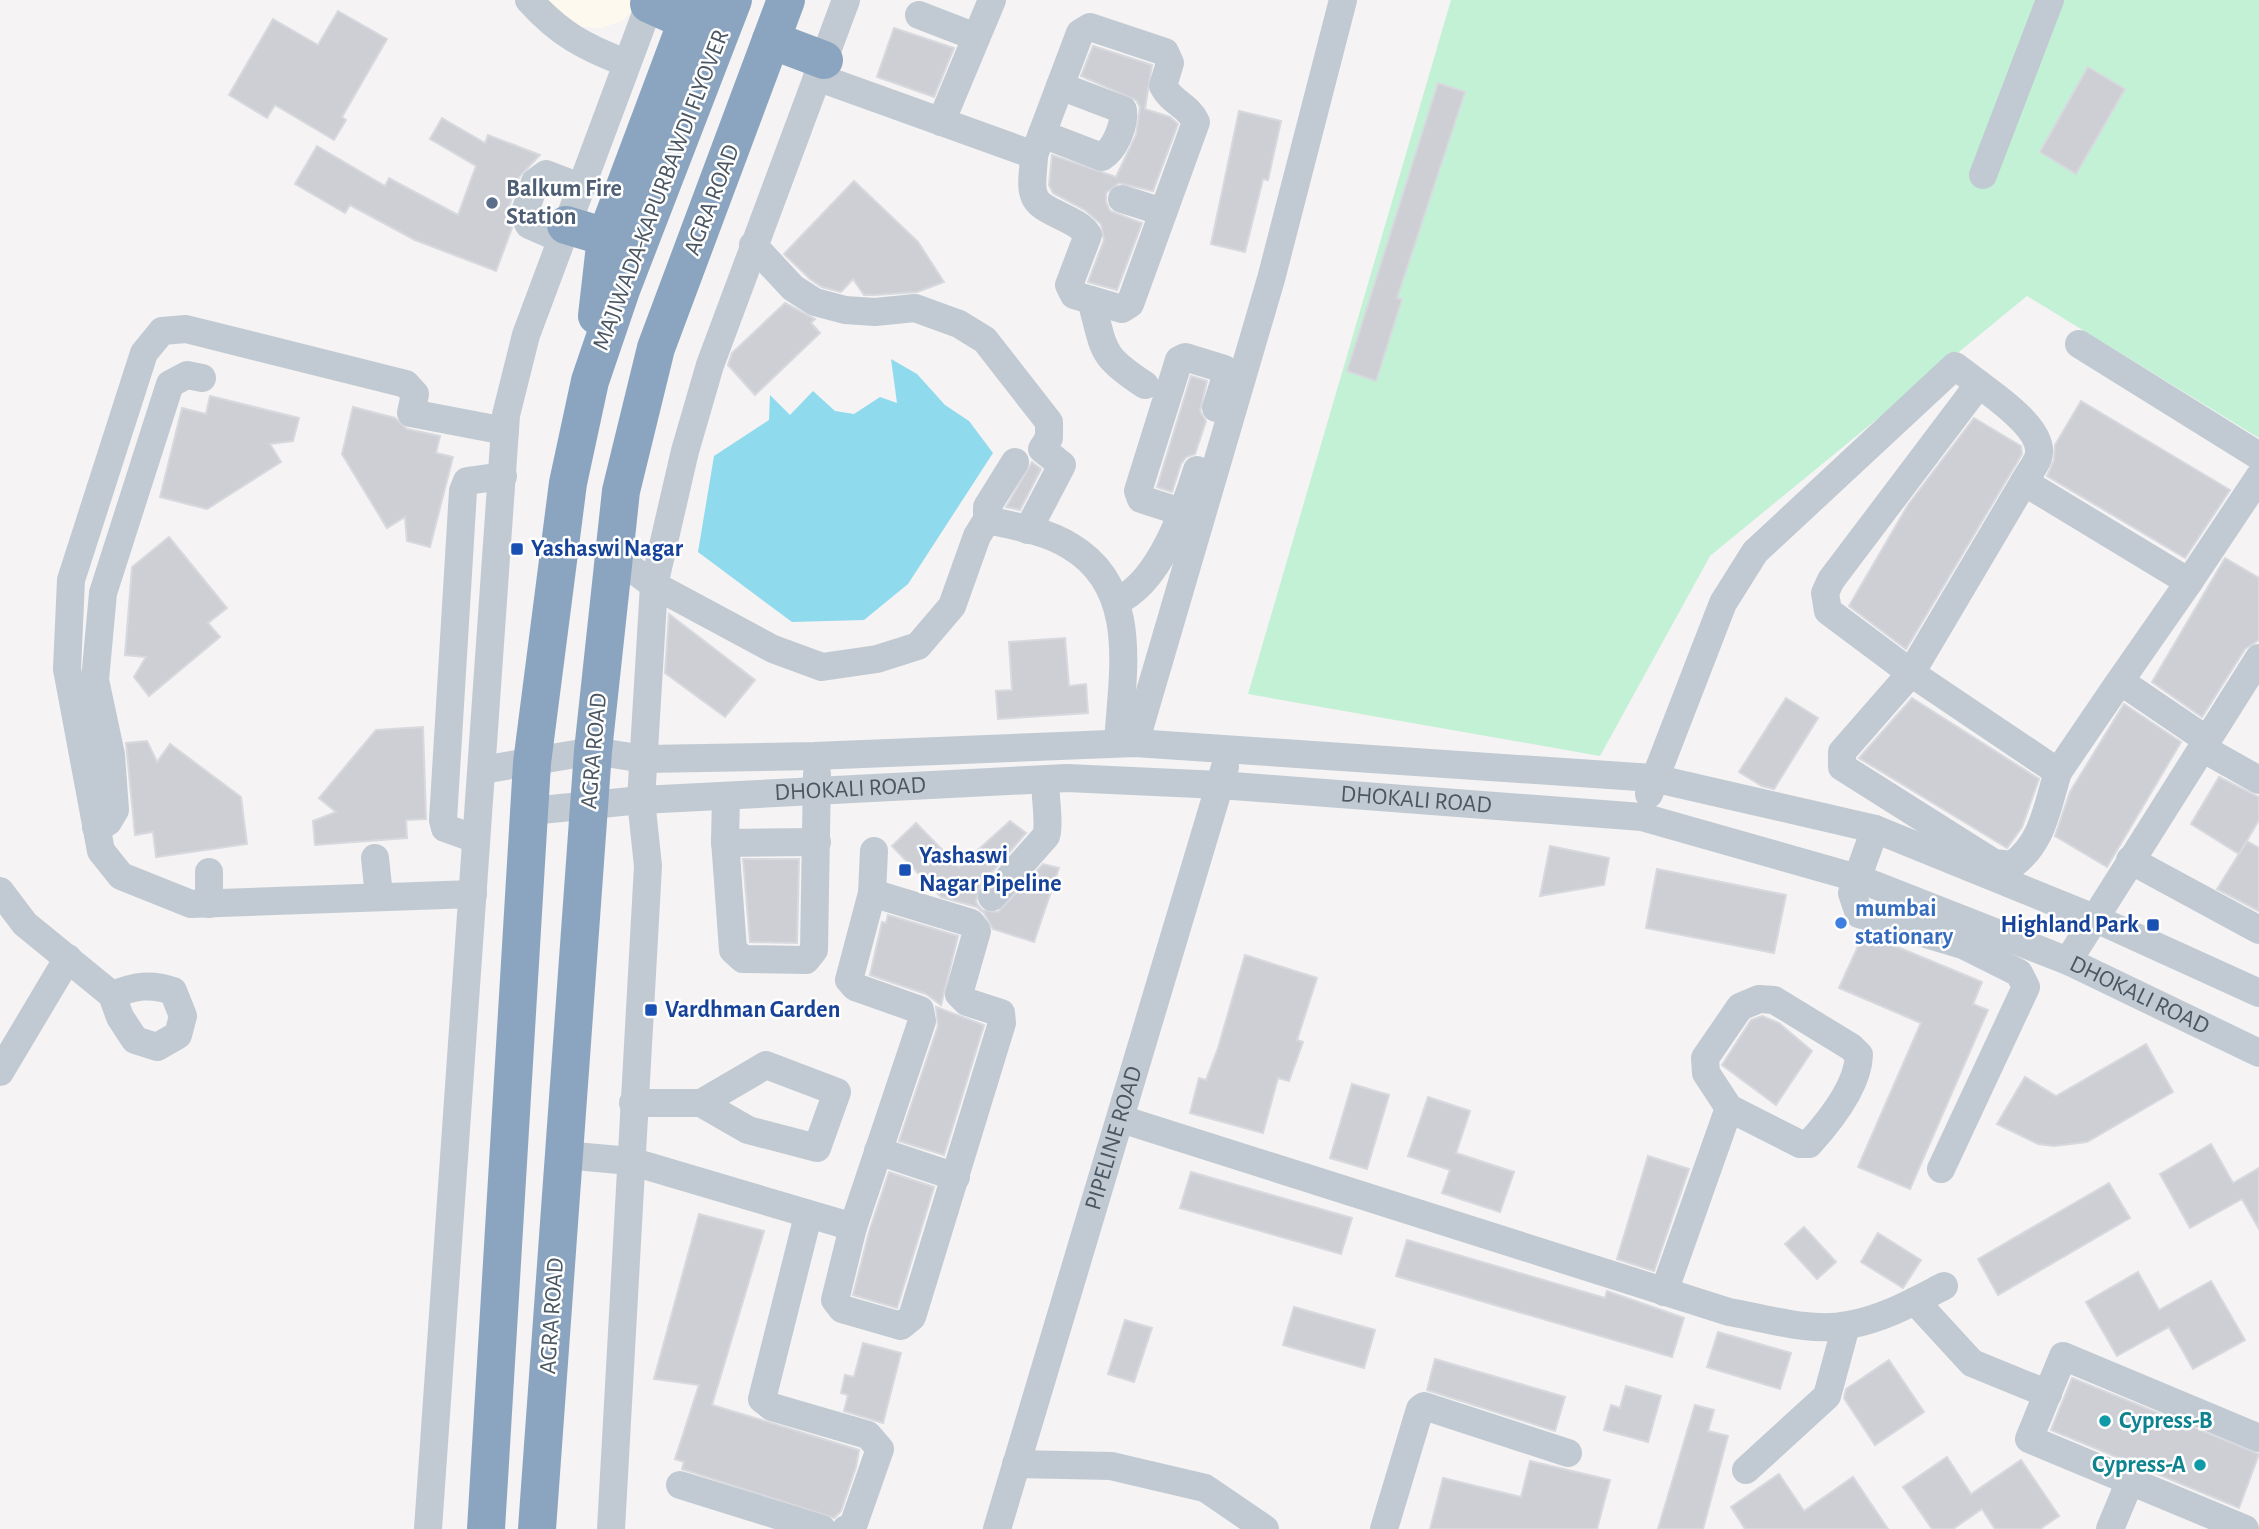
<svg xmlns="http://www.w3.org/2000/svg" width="2259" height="1529" viewBox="0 0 2259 1529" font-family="'Alegreya Sans',sans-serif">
  <rect width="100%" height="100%" fill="#f5f3f3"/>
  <path fill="#fdf9ef" d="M540 0H643L622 21 601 28 579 27Z"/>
  <path fill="#c3f1d5" d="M1451 0H2259V438L2027 296 1710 556 1600 756 1248 694Z"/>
  <path fill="#90daee" d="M891 359 917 374 945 405 969 421 993 453 908 584 864 620 792 622 698 552 714 456 769 420 770 395 790 415 813 391 835 411 854 414 880 397 897 403Z"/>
  <g fill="#cdcfd5" stroke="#d7d9de" stroke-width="2">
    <path d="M338 11 387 39 342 117 346 120 334 140 275 105 267 118 229 95 273 19 318 45Z"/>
    <path d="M894 28 954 48 934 97 877 77Z"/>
    <path d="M1093 46 1152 65 1145 109 1170 117 1178 124 1153 191 1119 183 1106 193V202L1110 211 1142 223 1117 290 1088 282 1104 240 1101 224 1085 210 1053 193 1049 185 1052 155 1116 177 1136 135 1140 107 1136 100 1081 76Z"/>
    <path d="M2088 67 2125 89 2076 174 2040 152Z"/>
    <path d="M1438 83 1465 92 1397 298 1402 299 1376 381 1347 371Z"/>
    <path d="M1239 111 1281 121 1268 180 1263 179 1245 252 1211 244Z"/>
    <path d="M442 118 485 143 488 135 540 155 519 177 508 210 512 228 496 271 415 240 350 205 345 213 295 184 317 146 385 186 389 178 458 215 476 166 430 139Z"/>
    <path d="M854 181 918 242 944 282 917 292 875 295H864L853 279 841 292 822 287 810 279 784 254Z"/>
    <path d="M785 303 815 319 811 323 820 333 755 395 728 365 732 353Z"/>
    <path d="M1191 376 1207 381 1200 411 1206 421 1195 454 1186 457 1181 464 1172 492 1157 487Z"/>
    <path d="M210 396 299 418 293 441 270 444 281 462 207 509 160 497 182 408 206 414Z"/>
    <path d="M2081 401 2230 490 2185 558 2047 476 2054 460 2055 445Z"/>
    <path d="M353 407 395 418 407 429 440 436 436 453 453 457 430 547 407 541 405 517 387 528 342 454Z"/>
    <path d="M1974 418 2021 446 2022 454 1906 649 1849 606 1908 505Z"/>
    <path d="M1032 462 1041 469 1020 510 1006 507Z"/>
    <path d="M169 537 227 608 208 623 220 637 149 696 134 677 146 657 125 655 132 567Z"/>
    <path d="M2225 558 2259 578V640L2245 649 2202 717 2152 682Z"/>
    <path d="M669 614 755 680 725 717 665 673Z"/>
    <path d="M1065 638 1069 686 1086 684 1088 713 998 719 996 691 1012 690 1009 642Z"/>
    <path d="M1786 698 1818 718 1774 789 1762 786 1739 772Z"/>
    <path d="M1912 698 2039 779 2022 827 2007 848 1859 758Z"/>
    <path d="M2124 704 2181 742 2107 867 2055 836 2070 792Z"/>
    <path d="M423 727 426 819 406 820 407 838 315 845 313 821 336 812 319 798 376 730Z"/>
    <path d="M147 741 157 762 170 744 241 797 247 844 156 857 153 832 135 835 126 743Z"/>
    <path d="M2219 777 2259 797V820L2239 854 2191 824Z"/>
    <path d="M1010 821 1026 833 980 886 976 902 982 910 998 912 1043 864 1059 868 1034 942 993 929 984 913 977 907 941 897 892 846 916 823 959 867Z"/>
    <path d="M2247 841 2259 848V911L2217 889Z"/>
    <path d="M1550 846 1609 858 1604 885 1540 896Z"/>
    <path d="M743 859H799L797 943 750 942Z"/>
    <path d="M1657 869 1786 895 1774 953 1646 928Z"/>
    <path d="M888 915 958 936 941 1005 926 994 870 975 882 922 886 923Z"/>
    <path d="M1864 933 1982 982 1973 1004 1988 1010 1910 1189 1858 1167 1921 1023 1839 988Z"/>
    <path d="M1245 955 1317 978 1297 1040 1303 1042 1289 1081 1278 1078 1263 1133 1190 1113 1199 1078 1206 1080 1218 1048Z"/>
    <path d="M936 1007 984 1025 944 1155 899 1141 938 1026Z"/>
    <path d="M1762 1016 1779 1023 1812 1051 1776 1105 1722 1065 1751 1020Z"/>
    <path d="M2146 1044 2173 1092 2087 1142 2054 1146 2038 1144 1997 1124 2025 1077 2056 1096Z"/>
    <path d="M1352 1084 1389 1095 1367 1169 1330 1158Z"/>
    <path d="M1428 1097 1470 1111 1456 1153 1514 1172 1500 1212 1442 1193 1450 1170 1408 1156Z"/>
    <path d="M2211 1144 2233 1183 2259 1168V1229L2242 1199 2190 1228 2160 1174Z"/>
    <path d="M1648 1156 1689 1169 1654 1271 1617 1259Z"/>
    <path d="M889 1172 934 1187 897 1308 853 1295 869 1232Z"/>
    <path d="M1191 1172 1352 1218 1341 1254 1180 1208Z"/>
    <path d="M2109 1183 2130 1218 1998 1295 1978 1259Z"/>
    <path d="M699 1214 764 1231 712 1405 859 1450 856 1467 841 1511 834 1518 682 1469 684 1462 675 1459 699 1385 654 1379Z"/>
    <path d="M1804 1227 1836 1262 1817 1279 1785 1244Z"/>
    <path d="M1878 1233 1921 1260 1903 1288 1861 1262Z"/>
    <path d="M1407 1240 1605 1298 1607 1291 1684 1318 1672 1357 1396 1276Z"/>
    <path d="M2138 1272 2159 1310 2211 1281 2245 1340 2193 1369 2169 1327 2117 1356 2086 1302Z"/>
    <path d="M1294 1307 1375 1330 1364 1368 1283 1345Z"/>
    <path d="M1125 1320 1152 1328 1134 1382 1108 1374Z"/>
    <path d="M1718 1332 1791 1353 1780 1389 1707 1367Z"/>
    <path d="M863 1343 901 1353 883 1423 844 1411 848 1395 841 1393 845 1375 854 1377Z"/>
    <path d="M1435 1359 1565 1397 1555 1431 1427 1390Z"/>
    <path d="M1889 1360 1924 1412 1875 1445 1844 1398 1846 1389Z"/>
    <path d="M2072 1378 2259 1454 2239 1508 2051 1430Z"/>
    <path d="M1626 1386 1661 1396 1648 1442 1604 1430 1611 1405 1620 1408Z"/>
    <path d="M1695 1405 1714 1410 1708 1431 1728 1436 1703 1529H1658Z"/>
    <path d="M1947 1457 1971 1494 2021 1460 2059 1516 2040 1529H1995L1982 1509 1953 1529H1932L1903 1487Z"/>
    <path d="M1530 1461 1610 1480 1597 1529H1430L1443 1478 1521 1497Z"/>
    <path d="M1779 1474 1804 1511 1853 1477 1888 1529H1745L1731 1507Z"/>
  </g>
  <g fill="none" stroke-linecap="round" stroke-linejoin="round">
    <g stroke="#c1cad2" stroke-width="28">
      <path d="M529 0C560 34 584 47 626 63"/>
      <path d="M919 15 976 37"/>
      <path d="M817 77 1034 155C1034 167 1030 185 1034 195 1039 213 1077 217 1088 235L1069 285 1074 295 1122 309 1130 304 1196 122C1189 106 1171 102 1163 86L1170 63 1165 52 1090 27 1080 33 1034 155"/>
      <path d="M941 122 992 0"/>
      <path d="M1042 134 1102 157C1115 149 1125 125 1123 110L1060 86"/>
      <path d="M1983 175 2050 0"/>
      <path d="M1122 199 1163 212"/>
      <path d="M561 239 529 225 524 215 535 182 546 174 580 187"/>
      <path d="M753 245 793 288 815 302 845 310 875 312 915 308 959 324 985 340 1049 422V438L1042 449 1062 465 1028 530"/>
      <path d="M1091 300C1105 351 1099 355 1145 385"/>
      <path d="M2079 344 2259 456"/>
      <path d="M1979 384C1997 398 2047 431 2038 458 2035 466 2028 474 2024 482"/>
      <path d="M1181 512 1141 499 1138 491 1179 360 1185 357 1224 369 1226 376 1216 408"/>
      <path d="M987 520V507L1015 462"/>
      <path d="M614 556 654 585 773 649 822 667 877 659 918 646 952 606 977 536 987 520C1014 526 1046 531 1070 546 1141 588 1122 674 1118 743"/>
      <path d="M2189 582 2259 477"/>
      <path d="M1117 601C1159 583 1184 511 1197 470"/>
      <path d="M2120 681 2189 582 2024 482 1911 673 2058 772 2120 681 2207 740"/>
      <path d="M1135 743 1271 279 1343 0"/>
      <path d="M2202 748 2259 780"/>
      <path d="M482 770 593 751 644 759 814 756 1135 743 1653 778 1875 829 2094 918 2259 993"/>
      <path d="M1649 794 1723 603 1755 552 1955 366 1979 384 1831 580 1825 593 1828 611 1911 673 1842 752V767L1994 863 2012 865C2043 843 2047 807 2058 772"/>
      <path d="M726 798 725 840 733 950 743 959 806 960 814 950 817 774"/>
      <path id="s1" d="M531 811 641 800 1067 778 1220 785 1642 817 1857 878 2068 961 2259 1053"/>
      <path d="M96 827 108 822 115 810 111 755 95 680 103 593 170 384 187 375 202 378"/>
      <path d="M1875 829 1852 893 1859 914 1963 945 2019 973 2026 987 1941 1169"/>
      <path d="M476 839 445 828 443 820 463 491 467 481 503 476"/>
      <path d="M725 843 817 842"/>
      <path d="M375 858 379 896"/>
      <path d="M2130 860 2259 930"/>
      <path d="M0 891 25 924 112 995 120 1017 135 1040 157 1047 178 1035 183 1016 173 991C150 983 135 986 112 995"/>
      <path d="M473 894 191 904 121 876 101 851 67 669 71 580 144 353 162 331 186 329 406 384 415 394 411 413 505 431"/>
      <path d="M992 897 1046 836C1050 825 1045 795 1045 780"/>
      <path d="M209 904V872"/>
      <path d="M2068 961 2259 658"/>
      <path d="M0 1072 68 958"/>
      <path d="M633 1103H701L766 1065 837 1092 817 1148 748 1130 701 1103"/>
      <path d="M1121 1119 1729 1312C1766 1318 1811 1333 1848 1325 1883 1319 1913 1302 1944 1286"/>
      <path d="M878 1151 956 1177"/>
      <path d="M564 1155 630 1161 853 1227 835 1300 842 1309 901 1326 912 1317 1002 1023 1001 1013 967 1002 959 994 977 931 971 923 872 893"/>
      <path d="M808 1216 762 1399 772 1407 868 1435 880 1449 853 1526 846 1529"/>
      <path d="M853 1227 922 1021 920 1010 855 987 849 980 872 893 874 851"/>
      <path d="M1664 1292 1729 1108 1706 1073 1705 1058 1740 1007 1759 999 1774 1000 1851 1047 1859 1055C1858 1086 1829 1122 1809 1144H1800L1729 1108"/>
      <path d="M1915 1301 1972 1363 2048 1394"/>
      <path d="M1016 1464 1111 1466 1205 1488 1265 1529"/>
      <path d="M1746 1470 1827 1396 1846 1326"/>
      <path d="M680 1485 822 1529"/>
      <path d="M428 1529 506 415 526 335 651 0"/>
      <path d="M611 1529 648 866 641 800 654 585 685 451 710 365 846 0"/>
      <path id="s2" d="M997 1529 1225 767"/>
      <path d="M1384 1529 1420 1409 1424 1406 1568 1453"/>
      <path d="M2110 1529 2130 1481"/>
      <path d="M2245 1529 2029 1439 2063 1356 2259 1438"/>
    </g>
    <g stroke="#8ba5c1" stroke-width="38">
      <path d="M649 4 687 21"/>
      <path d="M771 40 824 60"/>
      <path d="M566 225 606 237"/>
      <path d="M597 316 606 237 695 0"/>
      <path d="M486 1529 532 763 568 483 590 381 621 290 733 0"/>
      <path d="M537 1529 593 751 621 491 656 348 786 0"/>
    </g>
  </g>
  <circle fill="#5c6f8a" stroke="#fff" stroke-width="2.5" cx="492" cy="203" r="7"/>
  <g fill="#1a4fb4" stroke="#fff" stroke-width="2.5">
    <rect x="510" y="542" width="14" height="14" rx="3.5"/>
    <rect x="898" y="863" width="14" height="14" rx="3.5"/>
    <rect x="2146" y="918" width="14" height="14" rx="3.5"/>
    <rect x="644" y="1003" width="14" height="14" rx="3.5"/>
  </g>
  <circle fill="#3f7fe0" stroke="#fff" stroke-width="2.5" cx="1841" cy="923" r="7"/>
  <g fill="#0f9aa8" stroke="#fff" stroke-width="2.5">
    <circle cx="2105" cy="1421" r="7"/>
    <circle cx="2200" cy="1465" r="7"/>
  </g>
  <g text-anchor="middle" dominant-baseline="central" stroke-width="5" stroke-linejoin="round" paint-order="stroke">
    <g font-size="24" font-weight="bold" fill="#4e5e75" stroke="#fff" text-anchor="start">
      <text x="506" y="189">Balkum Fire<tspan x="506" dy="28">Station</tspan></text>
    </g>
    <g font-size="24" fill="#4a5661" stroke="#fff">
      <text transform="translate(661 190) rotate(-69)">MAJIWADA-KAPURBAWDI FLYOVER</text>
      <text transform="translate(712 200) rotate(-69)">AGRA ROAD</text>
      <text transform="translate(594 751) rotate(-85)">AGRA ROAD</text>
      <text stroke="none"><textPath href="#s1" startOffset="320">DHOKALI ROAD</textPath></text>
      <text stroke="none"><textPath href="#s1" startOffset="887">DHOKALI ROAD</textPath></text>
      <text stroke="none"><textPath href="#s1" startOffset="1643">DHOKALI ROAD</textPath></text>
      <text stroke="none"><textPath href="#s2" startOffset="408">PIPELINE ROAD</textPath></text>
      <text transform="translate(552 1316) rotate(-86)">AGRA ROAD</text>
    </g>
    <g font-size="24" font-weight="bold" fill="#164399" stroke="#fff" text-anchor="start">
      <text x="531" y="549">Yashaswi Nagar</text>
      <text x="919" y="856">Yashaswi<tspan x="919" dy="28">Nagar Pipeline</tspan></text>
      <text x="2139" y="925" text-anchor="end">Highland Park</text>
      <text x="665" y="1010">Vardhman Garden</text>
    </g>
    <g font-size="24" font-weight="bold" fill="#366cbe" stroke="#fff" text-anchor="start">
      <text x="1855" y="909">mumbai<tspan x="1855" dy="28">stationary</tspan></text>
    </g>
    <g font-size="24" font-weight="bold" fill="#0d838f" stroke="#fff" text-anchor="start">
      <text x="2119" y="1421">Cypress-B</text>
      <text x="2186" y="1465" text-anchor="end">Cypress-A</text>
    </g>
  </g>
</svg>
